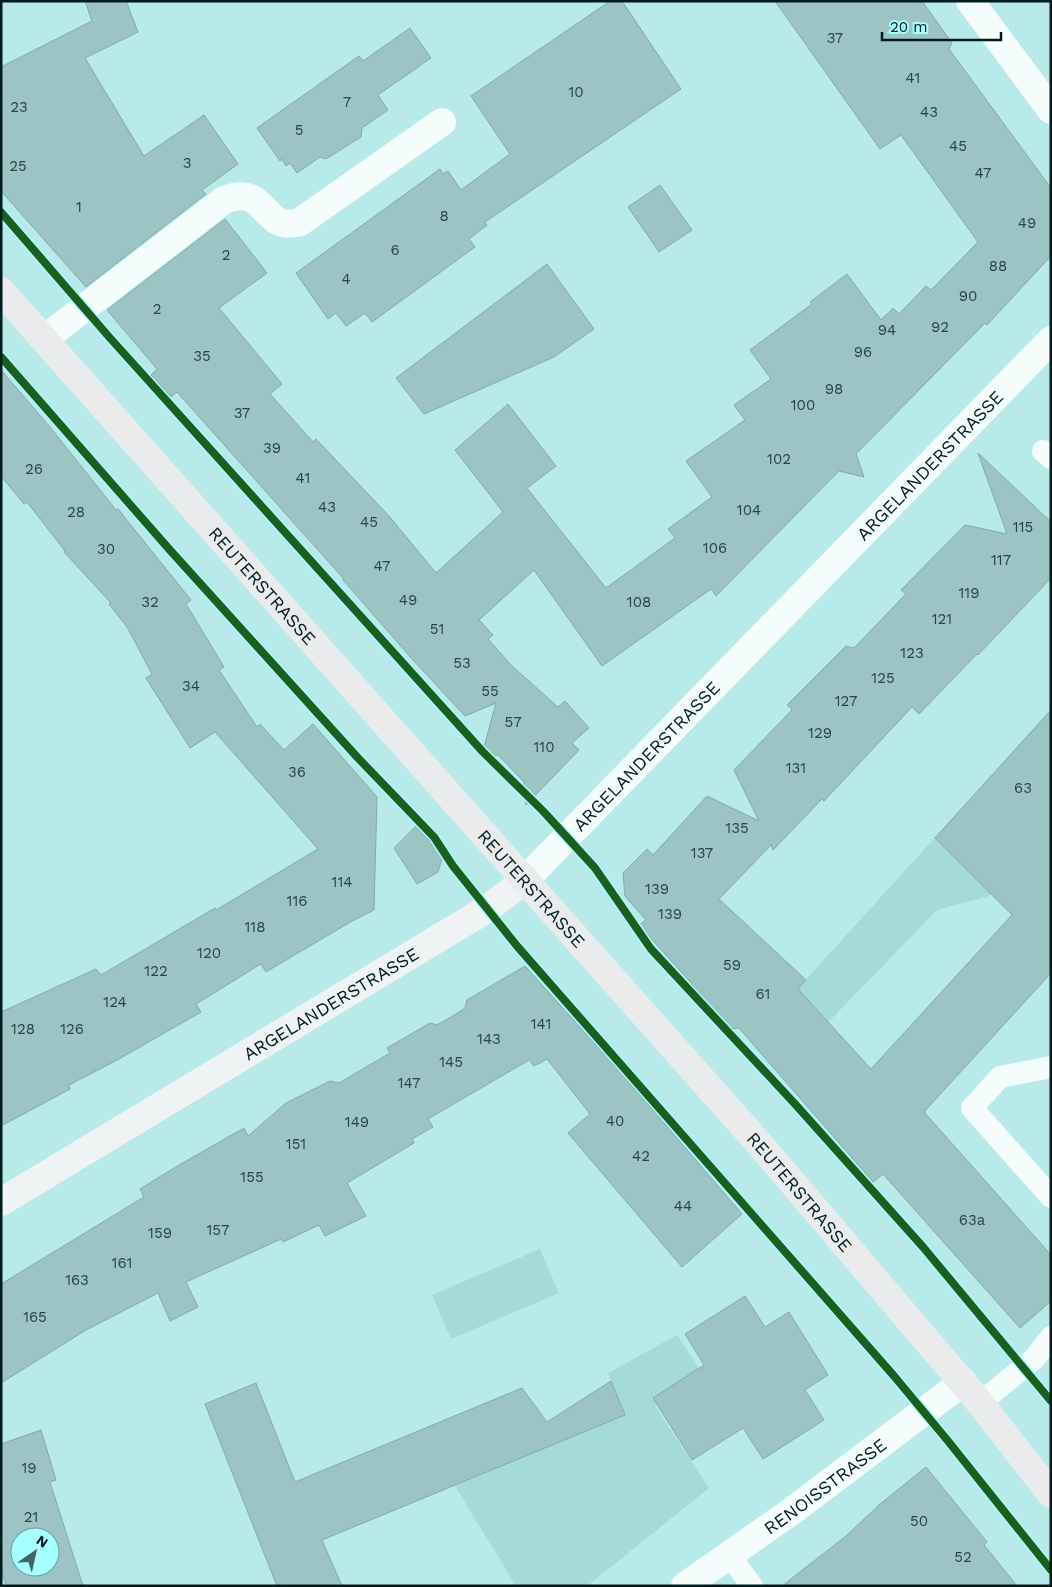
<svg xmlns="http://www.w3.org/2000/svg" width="1052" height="1587" viewBox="0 0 1052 1587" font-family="'Work Sans',sans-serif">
  <rect width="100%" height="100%" fill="#b8eaea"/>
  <g fill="#a5dada">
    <path d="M1051 710V828L989 896 937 910 778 1074 750 1041Z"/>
    <path d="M540 1249 559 1293 451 1339 432 1295Z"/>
    <path d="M677 1335 703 1374 655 1406 709 1488 587 1586H516L455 1486 625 1415 608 1373Z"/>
  </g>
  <g fill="#9cc4c5" stroke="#82aaaa" fill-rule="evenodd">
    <path d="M85 1H126L138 32 85 58 144 156 204 115 238 164 202 190 206 194 86 287 1 191V67L92 21Z"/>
    <path d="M610 1H622L681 89 485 222 487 225 469 239 475 247 372 322 365 313 346 326 336 313 328 319 296 273 440 169 443 174 448 171 461 190 510 154 471 96Z"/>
    <path d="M775 1H922L952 43 949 49 1051 188V256L987 325 985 323 856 454 864 477 839 471 716 596 711 589 602 666 534 570 479 620 493 635 488 639 511 665 558 707 565 701 589 728 572 743 579 750 526 805 524 782 498 755 481 758 496 703 465 716 413 660 343 580V578L201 419 177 392 171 397 151 375 157 369 107 310 225 219 267 273 219 308 282 384 270 394 313 442 316 439 389 516 436 573 503 512 455 450 508 404 556 466 527 488 606 588 675 538 668 529 712 497 686 461 745 420 734 405 771 379 750 350 812 304 810 302 847 274 881 320 893 308 899 314 926 286 931 290 978 242 901 135 880 149Z"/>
    <path d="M410 28 431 58 378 95 388 110 362 128 361 137 326 159 320 157 297 173 290 163 286 166 282 159 280 161 257 128 359 56 363 61Z"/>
    <path d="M660 185 692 230 659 252 628 207Z"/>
    <path d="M547 264 594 329 554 357 424 414 396 378Z"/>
    <path d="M1 370 50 427 116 510 118 509 191 600 186 604 224 667 219 670 257 727 260 724 284 750 313 724 377 797 374 910 352 921 266 972 261 964 196 1004 201 1012 119 1059 69 1085 70 1089 1 1126V1012L96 969 101 975 215 908 216 910 318 849 215 732 190 748 146 678 152 674 127 627 109 604 111 603 64 552 65 551 27 502 24 504 1 476Z"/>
    <path d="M978 453 1051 522V578L978 655 977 654 919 714 912 707 824 801 822 799 773 850 771 845 719 899 806 980 798 989 871 1069 1012 915 935 838 1051 710V973L924 1112 1051 1255V1301L1020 1328 883 1174 873 1182 739 1028 729 1029 690 986 692 984 639 925 646 920 625 896 623 873 647 849 653 855 707 796 759 821 734 770 792 710 787 705 846 646 854 648 906 594 901 590 965 525 1007 534Z"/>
    <path d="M416 826 443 855 438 872 417 884 394 848Z"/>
    <path d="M525 966 623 1075 742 1214 682 1267 568 1133 590 1114 547 1059 534 1066 529 1060 428 1119 433 1127 412 1139 414 1143 347 1183 366 1216 325 1236 319 1225 283 1242 281 1239 186 1282 198 1307 170 1321 158 1293 86 1330 1 1383V1284L144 1197 140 1189 179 1165 244 1128 248 1136 286 1103 330 1081 339 1083 390 1053 387 1048 430 1023 437 1025 451 1017 465 1008 467 1000Z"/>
    <path d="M745 1296 765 1327 789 1312 828 1375 805 1390 824 1420 763 1459 743 1428 692 1460 653 1398 704 1365 685 1334Z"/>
    <path d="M611 1381 625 1415 322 1540 342 1586H277L205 1404 256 1383 295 1482 522 1388 547 1422Z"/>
    <path d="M41 1430 56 1480 50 1482 83 1586H6L1 1569V1444ZM20 1537H50V1567H20Z"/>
    <path d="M926 1467 987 1542 984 1545 1017 1586H782L846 1536 879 1505Z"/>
  </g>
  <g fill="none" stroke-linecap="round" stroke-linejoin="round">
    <g stroke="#f4fcfc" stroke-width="22">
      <path d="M1043 451 1051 458"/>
      <path d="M1051 1067 1000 1077 972 1108 1051 1197"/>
      <path d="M980 1403 1034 1359 1051 1337"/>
      <path d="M729 1555 752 1586"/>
    </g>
    <g stroke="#f4fcfc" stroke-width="28">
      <path d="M970 1 1051 110"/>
      <path d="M44 339 224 200C268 182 261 234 300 222L442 122"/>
      <path id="s1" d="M526 879 1051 340"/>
      <path id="s2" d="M685 1586 792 1511 963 1382"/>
    </g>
    <path stroke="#eff3f3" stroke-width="28" id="s3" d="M1 1202 487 909 526 879"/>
    <path stroke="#eaebec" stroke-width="28" id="s4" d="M1 291 763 1148 980 1403 1051 1494"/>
    <defs>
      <g id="cycleway">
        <path d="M1 212 110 338 483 752 543 811 595 868 651 949 795 1104 923 1247 1051 1401"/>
        <path d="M1 357 169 549 358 758 434 837 453 866 517 946 894 1376 948 1441 1051 1570"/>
      </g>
    </defs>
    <use href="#cycleway" stroke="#a4fefe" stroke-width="11"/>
    <use href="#cycleway" stroke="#1b5e20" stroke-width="8"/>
  </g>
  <g text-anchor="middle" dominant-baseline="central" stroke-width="4.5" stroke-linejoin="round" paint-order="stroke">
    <g font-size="15" fill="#284647">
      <text x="835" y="38">37</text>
      <text x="913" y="78">41</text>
      <text x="576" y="92">10</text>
      <text x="347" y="102">7</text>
      <text x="19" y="107">23</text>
      <text x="929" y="112">43</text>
      <text x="299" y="130">5</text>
      <text x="958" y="146">45</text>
      <text x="187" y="163">3</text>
      <text x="18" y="166">25</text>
      <text x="983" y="173">47</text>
      <text x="79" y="207">1</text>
      <text x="444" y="216">8</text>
      <text x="1027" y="223">49</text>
      <text x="395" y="250">6</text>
      <text x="226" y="255">2</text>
      <text x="998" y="266">88</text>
      <text x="346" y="279">4</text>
      <text x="968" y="296">90</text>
      <text x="157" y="309">2</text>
      <text x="940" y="327">92</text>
      <text x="887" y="330">94</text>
      <text x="863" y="352">96</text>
      <text x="202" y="356">35</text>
      <text x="834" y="389">98</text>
      <text x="803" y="405">100</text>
      <text x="242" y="413">37</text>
      <text x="272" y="448">39</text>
      <text x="779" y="459">102</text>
      <text x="34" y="469">26</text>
      <text x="303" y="478">41</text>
      <text x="327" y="507">43</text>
      <text x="749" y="510">104</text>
      <text x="76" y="512">28</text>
      <text x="369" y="522">45</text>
      <text x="1023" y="527">115</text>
      <text x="715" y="548">106</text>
      <text x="106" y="549">30</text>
      <text x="1001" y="560">117</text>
      <text x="382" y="566">47</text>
      <text x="969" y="593">119</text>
      <text x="408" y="600">49</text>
      <text x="150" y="602">32</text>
      <text x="639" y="602">108</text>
      <text x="942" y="619">121</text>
      <text x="437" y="629">51</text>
      <text x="912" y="653">123</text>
      <text x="462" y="663">53</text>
      <text x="883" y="678">125</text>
      <text x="191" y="686">34</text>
      <text x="490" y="691">55</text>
      <text x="846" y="701">127</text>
      <text x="513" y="722">57</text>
      <text x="820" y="733">129</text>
      <text x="544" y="747">110</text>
      <text x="796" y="768">131</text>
      <text x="297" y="772">36</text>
      <text x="1023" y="788">63</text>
      <text x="737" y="828">135</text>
      <text x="702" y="853">137</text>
      <text x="342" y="882">114</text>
      <text x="657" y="889">139</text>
      <text x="297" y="901">116</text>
      <text x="670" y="914">139</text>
      <text x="255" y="927">118</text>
      <text x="209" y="953">120</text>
      <text x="732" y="965">59</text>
      <text x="156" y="971">122</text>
      <text x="763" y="994">61</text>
      <text x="115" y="1002">124</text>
      <text x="541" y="1024">141</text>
      <text x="23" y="1029">128</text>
      <text x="72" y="1029">126</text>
      <text x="489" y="1039">143</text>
      <text x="451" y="1062">145</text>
      <text x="409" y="1083">147</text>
      <text x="615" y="1121">40</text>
      <text x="357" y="1122">149</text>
      <text x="296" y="1144">151</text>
      <text x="641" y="1156">42</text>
      <text x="252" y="1177">155</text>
      <text x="683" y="1206">44</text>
      <text x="972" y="1220">63a</text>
      <text x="218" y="1230">157</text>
      <text x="160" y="1233">159</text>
      <text x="122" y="1263">161</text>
      <text x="77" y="1280">163</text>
      <text x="35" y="1317">165</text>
      <text x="29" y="1468">19</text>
      <text x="31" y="1517">21</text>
      <text x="919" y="1521">50</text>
      <text x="963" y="1557">52</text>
    </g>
    <g font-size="18" fill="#011c1d" stroke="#a4fefe">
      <text stroke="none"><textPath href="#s1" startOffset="578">ARGELANDERSTRASSE</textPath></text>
      <text stroke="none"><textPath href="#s4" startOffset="394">REUTERSTRASSE</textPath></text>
      <text stroke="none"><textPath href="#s1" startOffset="172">ARGELANDERSTRASSE</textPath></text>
      <text stroke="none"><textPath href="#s4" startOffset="799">REUTERSTRASSE</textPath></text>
      <text stroke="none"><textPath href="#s3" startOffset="385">ARGELANDERSTRASSE</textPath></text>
      <text stroke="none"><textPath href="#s4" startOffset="1204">REUTERSTRASSE</textPath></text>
      <text stroke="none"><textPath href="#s2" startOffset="172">RENOISSTRASSE</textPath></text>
    </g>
  </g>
  <rect width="1052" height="1587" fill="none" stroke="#011c1d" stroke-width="5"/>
  <g transform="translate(35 1552) rotate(34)"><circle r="24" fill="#a4fefe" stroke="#63a4a4"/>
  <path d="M0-4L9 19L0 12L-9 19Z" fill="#416465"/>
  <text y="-8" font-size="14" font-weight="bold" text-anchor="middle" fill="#011c1d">N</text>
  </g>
  <path d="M882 32v8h119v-8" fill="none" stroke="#011c1d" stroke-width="2.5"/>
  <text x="890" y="32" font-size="15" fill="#011c1d" stroke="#a4fefe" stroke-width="4" paint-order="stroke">20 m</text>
</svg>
